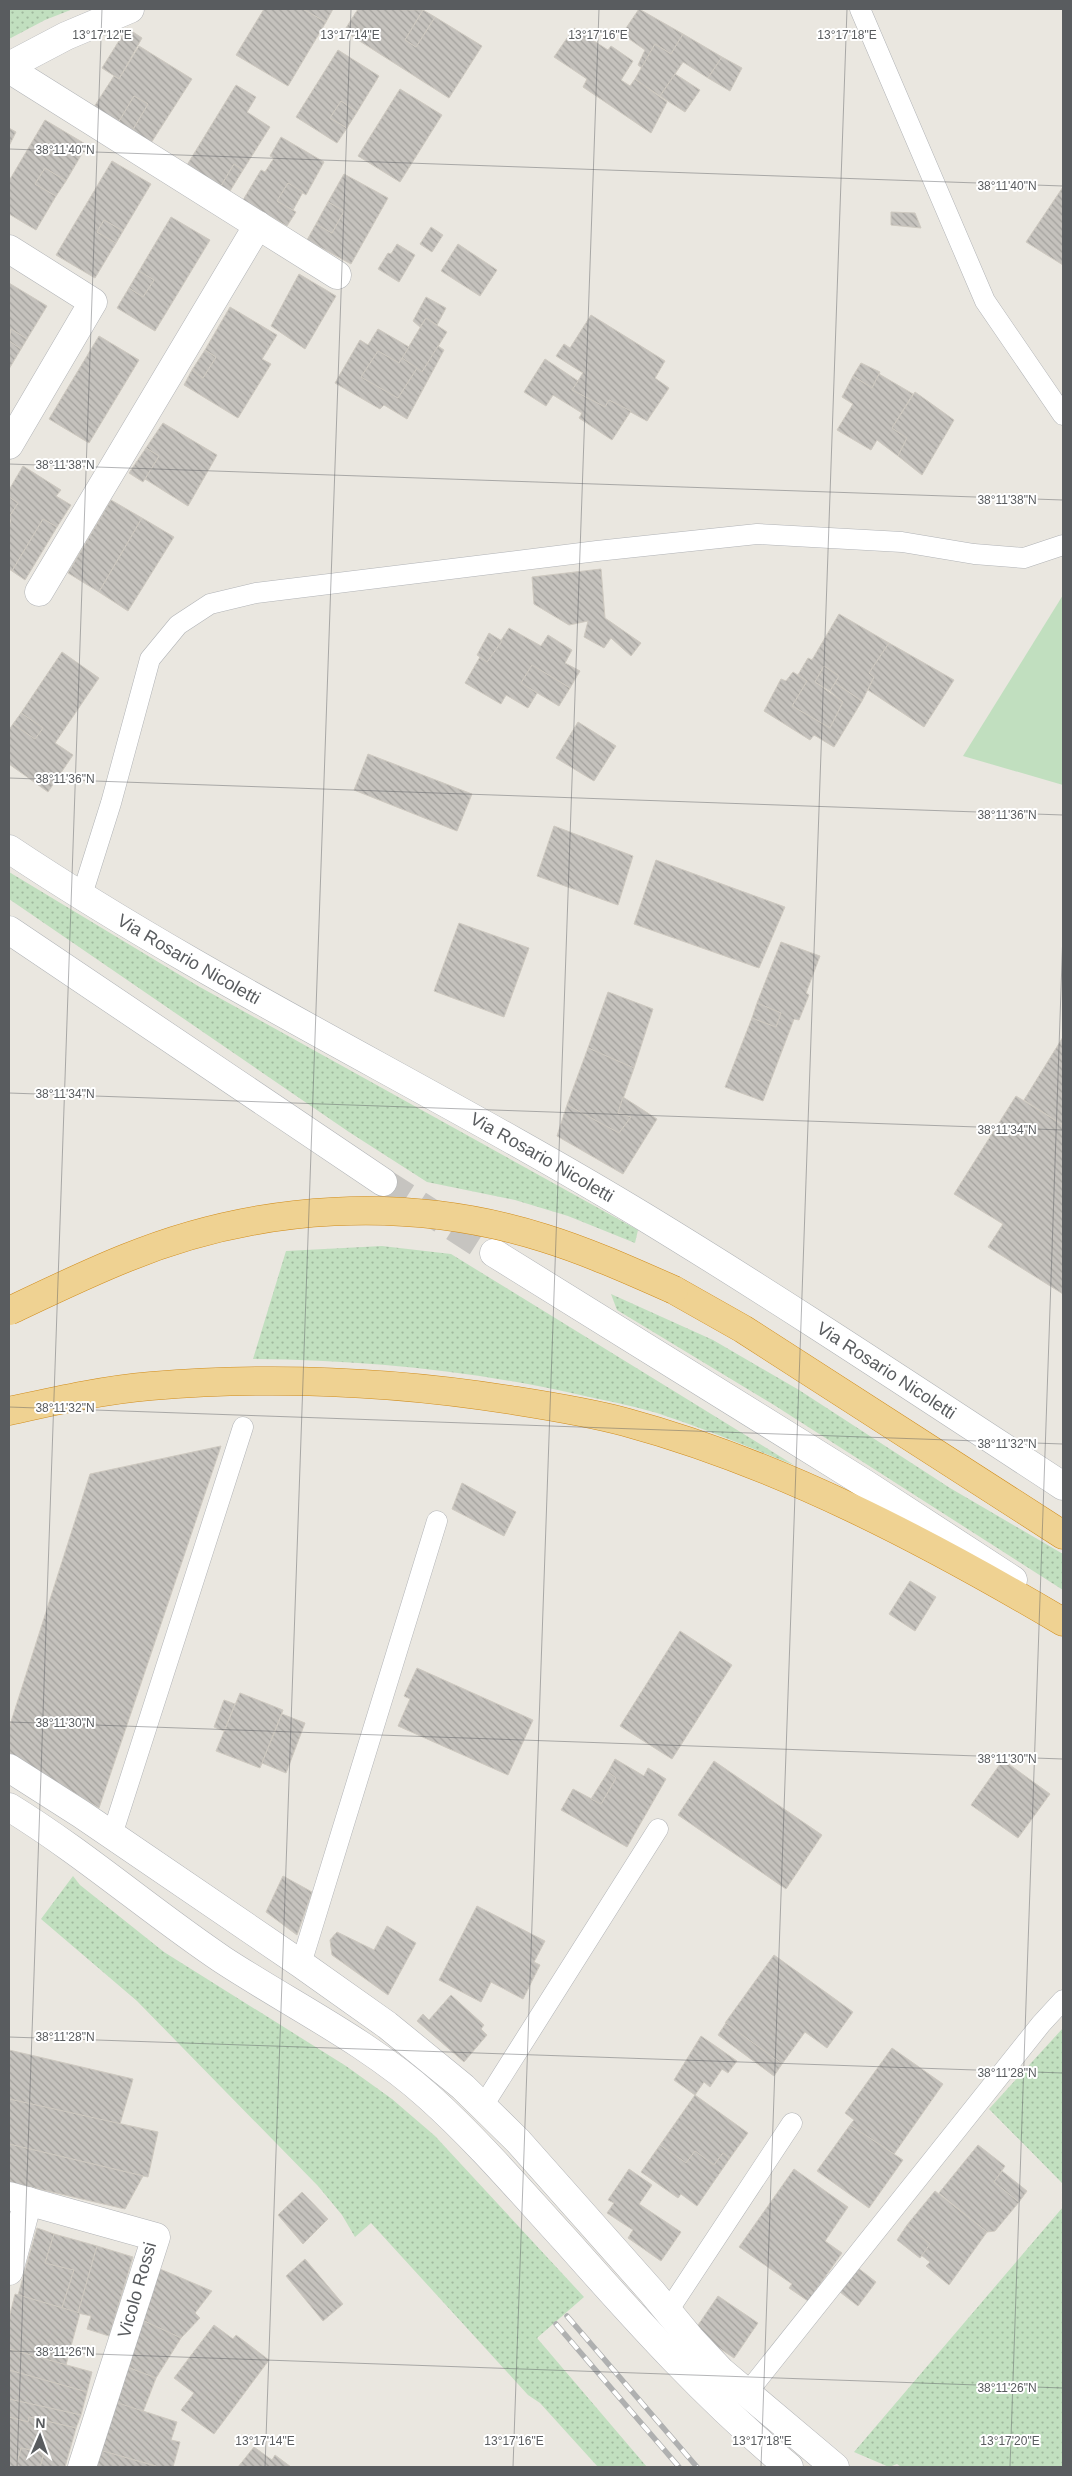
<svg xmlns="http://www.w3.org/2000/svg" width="1072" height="2476" viewBox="0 0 1072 2476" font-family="Arial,sans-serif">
  <defs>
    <pattern id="grass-dots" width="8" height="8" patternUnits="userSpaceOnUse" patternTransform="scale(1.25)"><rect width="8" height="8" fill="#c1dfbf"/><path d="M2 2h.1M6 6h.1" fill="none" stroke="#a0b89e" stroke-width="1.8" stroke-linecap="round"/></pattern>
    <pattern id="building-back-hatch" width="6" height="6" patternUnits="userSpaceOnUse" patternTransform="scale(1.25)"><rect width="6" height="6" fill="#c5c2bd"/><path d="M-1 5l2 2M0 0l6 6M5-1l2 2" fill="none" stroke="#a3a19d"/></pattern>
  </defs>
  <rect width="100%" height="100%" fill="#eae7e0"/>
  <g fill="url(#grass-dots)">
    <path d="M9 9H73L45 20 9 39Z"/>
    <path d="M9 872 198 986 638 1230 635 1243 568 1216 515 1200 427 1182 349 1132 9 899Z"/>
    <path d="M382 1246 451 1254 794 1465C749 1447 703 1428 657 1413 630 1405 603 1400 576 1394 469 1370 362 1360 253 1359L286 1251Z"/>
    <path d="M611 1294 713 1340 799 1390 950 1488 1063 1554V1590L774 1405 617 1310Z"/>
    <path d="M73 1876 80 1885 164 1952 346 2066 392 2099 435 2136 584 2297 537 2338 647 2467H598L540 2403 528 2395 371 2223 355 2237 342 2215 318 2186 137 2001 41 1919Z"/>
    <path d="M1063 2028V2189L1062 2183 989 2109Z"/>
    <path d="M1063 2207V2467H901L897 2464 889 2467 854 2452Z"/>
  </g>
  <path fill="#c1dfbf" d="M1063 595V785L963 756Z"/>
  <g fill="url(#building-back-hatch)" stroke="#cec9c0">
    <path d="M264 9H303L326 22 288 86 236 55Z"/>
    <path d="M303 9H333L326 22Z"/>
    <path d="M358 9 423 10 405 40 416 47 435 17 482 46 449 98 344 31Z"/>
    <path d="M639 9 683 34 671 54 655 44 642 68 638 65 645 50 622 34Z"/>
    <path d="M423 10 435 17 416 47 405 40Z"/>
    <path d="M127 28 142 38 119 79 102 68Z"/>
    <path d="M574 28 608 50 611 46 633 61 621 80 630 86 635 79 667 102 651 133 583 87 587 79 554 57Z"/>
    <path d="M683 34 722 57 708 78 683 62 660 96 635 79 655 44 671 54Z"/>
    <path d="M139 46 192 79 151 143 132 131 148 104 134 96 118 123 94 107 114 76 119 79Z"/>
    <path d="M338 50 379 76 357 112 341 101 330 118 347 128 337 143 296 117Z"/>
    <path d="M722 57 742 68 730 91 708 78Z"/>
    <path d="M675 74 700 90 685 112 660 96Z"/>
    <path d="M236 85 256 97 247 112 270 127 243 170 234 164 221 186 187 165Z"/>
    <path d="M400 89 442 115 400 182 358 156Z"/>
    <path d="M134 96 148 104 132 131 118 123Z"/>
    <path d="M341 101 357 112 347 128 330 118Z"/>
    <path d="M45 120 87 145 66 181 45 168 35 184 56 196 36 230 9 214V181Z"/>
    <path d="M9 128 16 132 9 146Z"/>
    <path d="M281 137 324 162 306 195 288 183 277 201 296 212 287 226 243 200 261 170 265 172 274 158 270 156Z"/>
    <path d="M112 161 151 184 123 231 104 220 97 232 116 243 95 278 56 255Z"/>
    <path d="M234 164 243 170 230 191 221 186Z"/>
    <path d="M45 168 66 181 56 196 35 184Z"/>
    <path d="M344 174 388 198 351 264 307 240 316 224 332 233 344 211 328 202Z"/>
    <path d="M288 183 303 192 293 210 277 201Z"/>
    <path d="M1063 187V265L1026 242Z"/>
    <path d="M328 202 344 211 332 233 316 224Z"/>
    <path d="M891 212 915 213 921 228 891 225Z"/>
    <path d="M171 217 210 240 155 331 117 308 129 288 143 297 154 280 139 271Z"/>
    <path d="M104 220 123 231 116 243 97 232Z"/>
    <path d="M431 227 443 235 432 252 420 244Z"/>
    <path d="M397 244 415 255 399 282 378 269 388 253 391 254Z"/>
    <path d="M458 244 497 270 480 296 441 271Z"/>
    <path d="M139 271 154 280 143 297 129 288Z"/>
    <path d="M299 274 336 296 305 349 271 326Z"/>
    <path d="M9 283 47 306 27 339 11 329 9 332Z"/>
    <path d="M426 297 446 308 437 325 426 318 420 327 413 321Z"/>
    <path d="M230 307 277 335 262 359 271 364 238 418 184 385 192 370 203 378 216 357 205 350Z"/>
    <path d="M591 315 665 361 655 378 669 388 647 421 609 400 605 407 572 390 583 373 556 356 564 344 570 348Z"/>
    <path d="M426 318 447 332 422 372 402 358Z"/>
    <path d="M11 329 27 339 21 349 9 341Z"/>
    <path d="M378 329 409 347 399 363 378 351 361 377 398 398 417 368 422 372 438 346 444 350 407 419 384 405 380 409 335 383 360 340 368 345Z"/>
    <path d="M99 336 139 360 89 443 49 419Z"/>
    <path d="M9 341 21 349 9 369Z"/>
    <path d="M205 350 216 357 203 378 192 370Z"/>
    <path d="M378 351 399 363 402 358 417 368 398 398 361 377Z"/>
    <path d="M545 359 578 381 572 390 605 407 609 400 631 411 612 440 579 418 582 413 553 395 546 406 524 392Z"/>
    <path d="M861 363 880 372 872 388 853 376Z"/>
    <path d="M879 374 913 394 892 428 907 438 898 456 877 440 871 450 837 430 853 404 842 397 853 376 872 388Z"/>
    <path d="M915 392 954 420 922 475 898 456 907 438 892 428Z"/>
    <path d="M163 423 217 455 188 506 145 479 159 456 146 448Z"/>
    <path d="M146 448 159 456 143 482 129 473Z"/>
    <path d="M23 466 61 490 56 496 71 505 57 527 43 519 12 571 9 569V525L11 521 9 517 18 503 9 497V490Z"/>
    <path d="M9 497 18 503 9 517Z"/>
    <path d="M111 500 142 518 99 592 68 573Z"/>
    <path d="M142 518 174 537 128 611 99 592Z"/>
    <path d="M43 519 57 527 25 580 12 571Z"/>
    <path d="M601 569 605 618 641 643 631 656 611 638 604 648 584 637 588 621 569 625 534 604 532 577Z"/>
    <path d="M839 614 889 643 869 673 874 677 862 701 835 683 839 676 824 666 815 682 843 702 830 728 792 706 807 681 798 675 808 658 812 660Z"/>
    <path d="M509 628 541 646 548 635 572 650 565 663 580 671 570 688 532 665 521 683 537 693 528 708 506 695 501 704 465 683 480 657 487 662Z"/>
    <path d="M489 633 502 641 487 662 477 655Z"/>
    <path d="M889 643 954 680 924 727 868 690 874 677 869 673Z"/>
    <path d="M62 652 99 678 55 743 73 755 48 792 9 764V730L13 724 35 739 43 728 21 713Z"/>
    <path d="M532 665 570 688 559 706 521 683Z"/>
    <path d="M824 666 839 676 830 691 815 682Z"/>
    <path d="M793 672 807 681 792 706 830 728 843 702 830 691 835 683 862 701 834 747 814 735 810 740 764 711 781 679 786 681Z"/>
    <path d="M21 713 43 728 35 739 13 724Z"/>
    <path d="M578 722 616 746 594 781 556 758Z"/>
    <path d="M368 754 472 794 457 831 354 790Z"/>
    <path d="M554 826 633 856 618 905 537 876Z"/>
    <path d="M656 860 785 907 759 968 634 924Z"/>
    <path d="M459 923 529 948 504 1017 434 991Z"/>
    <path d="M781 942 820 956 806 993 809 995 799 1020 794 1019 763 1101 725 1087 752 1018 776 1027 781 1013 757 1003Z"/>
    <path d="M608 992 653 1009 634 1068 588 1048Z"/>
    <path d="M757 1003 781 1013 776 1027 752 1018Z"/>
    <path d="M1063 1037V1125L1024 1100Z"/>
    <path d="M588 1048 634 1068 618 1113 631 1117 619 1133 567 1105Z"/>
    <path d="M1016 1096 1063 1125V1294L988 1247 1003 1224 954 1194Z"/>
    <path d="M623 1097 657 1119 623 1174 557 1136 567 1105 619 1133 631 1117 618 1113Z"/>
    <path d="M221 1446 99 1808 9 1753V1728L90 1474Z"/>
    <path d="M462 1483 516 1512 504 1536 452 1509Z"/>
    <path d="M910 1581 936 1597 915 1631 889 1614Z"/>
    <path d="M680 1631 732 1665 672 1759 620 1726Z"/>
    <path d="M417 1668 533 1720 508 1775 398 1726 410 1699 404 1696Z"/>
    <path d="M240 1693 283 1710 260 1768 216 1751Z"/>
    <path d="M224 1700 235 1704 224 1731 214 1727Z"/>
    <path d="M282 1714 305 1723 286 1773 262 1763Z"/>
    <path d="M615 1759 644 1776 648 1768 666 1779 627 1847 561 1810 573 1789 601 1804 616 1778 608 1772Z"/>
    <path d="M1003 1760 1050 1794 1018 1838 971 1805Z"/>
    <path d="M714 1761 822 1835 786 1889 678 1815Z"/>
    <path d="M608 1772 616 1778 601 1804 591 1799Z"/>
    <path d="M283 1876 312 1892 297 1935 266 1912Z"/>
    <path d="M477 1906 545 1941 534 1962 540 1965 523 1999 491 1982 481 2002 439 1980Z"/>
    <path d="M387 1926 416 1943 388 1995 332 1955 330 1940 337 1932 374 1950Z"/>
    <path d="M774 1955 853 2012 827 2048 805 2032 782 2064 725 2023Z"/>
    <path d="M451 1995 484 2025 481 2029 487 2035 464 2062 417 2021 423 2014 429 2020Z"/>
    <path d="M726 2023 782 2064 774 2076 718 2035Z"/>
    <path d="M701 2036 737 2061 728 2073 722 2069 710 2087 704 2082 695 2095 674 2080Z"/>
    <path d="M892 2048 943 2084 894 2154 850 2125 854 2120 845 2113Z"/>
    <path d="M9 2050 133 2079 120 2124 9 2099Z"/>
    <path d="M695 2095 748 2133 730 2158 723 2153 714 2165 695 2151 686 2163 660 2145Z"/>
    <path d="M9 2099 158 2132 148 2177 9 2144Z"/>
    <path d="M850 2125 903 2160 869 2208 817 2171Z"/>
    <path d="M9 2144 143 2176 125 2209 9 2182Z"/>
    <path d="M660 2145 686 2163 695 2151 714 2165 723 2153 730 2158 697 2206 681 2194 678 2198 641 2172Z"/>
    <path d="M978 2145 1005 2166 994 2182 1019 2202 995 2231 987 2232 939 2193Z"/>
    <path d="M629 2169 652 2185 639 2204 681 2232 661 2261 628 2238 633 2230 607 2213 614 2203 608 2200Z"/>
    <path d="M794 2169 848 2207 825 2241 842 2253 808 2301 789 2288 792 2284 739 2247Z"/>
    <path d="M1002 2171 1027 2191 1019 2202 994 2182Z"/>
    <path d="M935 2191 987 2232 949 2285 926 2266 930 2262 921 2255 930 2244 907 2225Z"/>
    <path d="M302 2192 328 2219 303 2244 278 2215Z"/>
    <path d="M907 2225 930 2244 920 2258 897 2240Z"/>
    <path d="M37 2228 54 2234 45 2263 74 2270 62 2308 18 2295Z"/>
    <path d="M54 2234 97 2246 78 2313 62 2308 74 2270 45 2263Z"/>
    <path d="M97 2246 133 2257 109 2336 87 2329 91 2316 78 2313Z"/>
    <path d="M305 2259 343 2304 323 2321 286 2276Z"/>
    <path d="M858 2268 876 2282 858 2306 840 2292Z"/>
    <path d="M160 2269 212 2291 195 2313 200 2318 181 2338 142 2320Z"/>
    <path d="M15 2294 80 2313 66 2365 9 2349V2318Z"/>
    <path d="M718 2296 758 2323 734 2358 694 2331Z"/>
    <path d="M142 2320 181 2338 156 2378 127 2367Z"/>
    <path d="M214 2325 233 2339 236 2335 269 2360 214 2434 181 2410 194 2393 174 2378Z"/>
    <path d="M9 2349 92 2372 87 2392 9 2370Z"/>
    <path d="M127 2367 156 2378 143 2412 115 2402Z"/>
    <path d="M9 2370 87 2392 81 2415 9 2399Z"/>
    <path d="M9 2399 81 2415 76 2428 29 2417 28 2422 9 2417Z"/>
    <path d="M115 2402 177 2422 171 2440 180 2442 173 2467H160L99 2450Z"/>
    <path d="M9 2417 28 2422 29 2417 76 2428 65 2467H40L44 2453 21 2448 16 2467H9Z"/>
    <path d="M254 2447 272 2460 275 2455 291 2467H238Z"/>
    <path d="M21 2448 44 2453 40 2467H16Z"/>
    <path d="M96 2449 155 2466V2467H91Z"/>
  </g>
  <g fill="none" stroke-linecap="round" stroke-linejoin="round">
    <path stroke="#c6c4c0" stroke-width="28" stroke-dasharray="28 14" stroke-linecap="butt" d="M383 1182 494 1253"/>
    <defs>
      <g id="lane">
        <path d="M860 9 985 301 1063 415"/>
        <path d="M81 898 111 803 150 659 178 625 210 604 256 593 597 551 757 534 902 542 974 554 1024 558 1063 545"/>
        <path d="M112 1835 243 1427"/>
        <path d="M301 1964 437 1521"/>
        <path d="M483 2106 658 1829"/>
        <path d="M668 2311 792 2123"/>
        <path d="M747 2393 1041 2024 1063 2000"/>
      </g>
      <g id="street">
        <path d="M9 66 66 36 130 9"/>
        <path d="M9 69 337 275"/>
        <path d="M9 249 93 302 9 445"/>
        <path d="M39 592 258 225"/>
        <path d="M9 1768 81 1814 301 1964 387 2025 463 2087 518 2141 652 2292 690 2338 721 2371 835 2467"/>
        <path d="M9 1807C84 1853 150 1911 223 1960 292 2005 368 2042 429 2097 479 2142 523 2194 568 2243 638 2322 708 2400 789 2467"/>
        <path d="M9 2196 156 2237 82 2467"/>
        <path d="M9 2271 28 2201"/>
      </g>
      <g id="secondary">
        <path id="s1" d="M9 849C213 985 437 1091 646 1218 787 1304 925 1396 1063 1486"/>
        <path d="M9 930 383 1182"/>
        <path d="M494 1253 864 1483 1013 1580"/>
      </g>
      <g id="highway">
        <path d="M674 1290 743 1329 1063 1535"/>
        <path d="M9 1411C55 1401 103 1390 151 1386 271 1376 391 1381 511 1400 549 1406 588 1412 625 1422 780 1464 926 1541 1063 1622"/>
      </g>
    </defs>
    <use href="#lane" stroke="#b1b3b6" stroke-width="21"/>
    <use href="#street" stroke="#b1b3b6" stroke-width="29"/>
    <use href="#secondary" stroke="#b0b3b6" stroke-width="29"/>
    <use href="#highway" stroke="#d08c1b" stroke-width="29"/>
    <use href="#lane" stroke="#fff" stroke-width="20"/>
    <use href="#street" stroke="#fff" stroke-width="28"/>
    <use href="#secondary" stroke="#fff" stroke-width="28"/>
    <use href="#highway" stroke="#efd292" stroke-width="28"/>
    <defs>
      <g id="rail">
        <path d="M567 2316 697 2467"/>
        <path d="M556 2324 679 2467"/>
      </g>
    </defs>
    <use href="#rail" stroke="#afb0b0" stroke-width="5.5"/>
    <use href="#rail" stroke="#fff" stroke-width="4" stroke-dasharray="11" stroke-linecap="butt"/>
    <defs>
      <path id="highway-bridge" d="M9 1311C47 1293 86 1274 126 1258 258 1204 408 1195 544 1238 589 1252 631 1271 674 1290"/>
    </defs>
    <use href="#highway-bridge" stroke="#d08c1b" stroke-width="29" stroke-linecap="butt"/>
    <use href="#highway-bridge" stroke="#efd292" stroke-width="28"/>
  </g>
  <path fill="none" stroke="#595c5f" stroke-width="1" stroke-opacity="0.45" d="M9 149 1063 186M9 464 1063 500M9 778 1063 815M9 1093 1063 1130M9 1407 1063 1444M9 1722 1063 1759M9 2037 1063 2073M9 2351 1063 2388M17 2467 102 9M265 2467 351 9M513 2467 599 9M761 2467 847 9M1010 2467 1063 932"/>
  <g text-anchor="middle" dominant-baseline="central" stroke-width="4" stroke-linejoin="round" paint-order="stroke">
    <g font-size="18" fill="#595c5f" stroke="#fff">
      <text stroke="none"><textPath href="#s1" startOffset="211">Via Rosario Nicoletti</textPath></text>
      <text stroke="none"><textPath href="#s1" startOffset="616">Via Rosario Nicoletti</textPath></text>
      <text stroke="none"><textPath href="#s1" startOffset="1021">Via Rosario Nicoletti</textPath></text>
      <text transform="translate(137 2290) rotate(-74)">Vicolo Rossi</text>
    </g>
  </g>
  <g font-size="12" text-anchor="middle" fill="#595c5f" stroke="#fff" stroke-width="4" stroke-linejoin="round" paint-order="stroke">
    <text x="102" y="39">13°17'12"E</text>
    <text x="350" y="39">13°17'14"E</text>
    <text x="598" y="39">13°17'16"E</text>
    <text x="847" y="39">13°17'18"E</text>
    <text x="65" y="154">38°11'40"N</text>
    <text x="1007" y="190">38°11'40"N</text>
    <text x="65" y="469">38°11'38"N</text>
    <text x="1007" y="504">38°11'38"N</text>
    <text x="65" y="783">38°11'36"N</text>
    <text x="1007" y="819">38°11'36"N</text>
    <text x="65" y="1098">38°11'34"N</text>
    <text x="1007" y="1134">38°11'34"N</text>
    <text x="65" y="1412">38°11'32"N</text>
    <text x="1007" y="1448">38°11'32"N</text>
    <text x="65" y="1727">38°11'30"N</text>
    <text x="1007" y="1763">38°11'30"N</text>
    <text x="65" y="2041">38°11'28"N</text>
    <text x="1007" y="2077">38°11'28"N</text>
    <text x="65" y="2356">38°11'26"N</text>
    <text x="1007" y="2392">38°11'26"N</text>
    <text x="265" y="2445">13°17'14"E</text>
    <text x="514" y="2445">13°17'16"E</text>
    <text x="762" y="2445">13°17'18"E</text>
    <text x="1010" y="2445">13°17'20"E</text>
  </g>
  <rect width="1072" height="2476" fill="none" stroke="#595c5f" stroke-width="20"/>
  <g transform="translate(40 2436) rotate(2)" stroke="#ffffff" stroke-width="4" paint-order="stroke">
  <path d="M0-4L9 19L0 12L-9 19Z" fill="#595c5f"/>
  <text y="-8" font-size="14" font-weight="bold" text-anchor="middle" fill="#595c5f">N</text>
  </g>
</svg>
